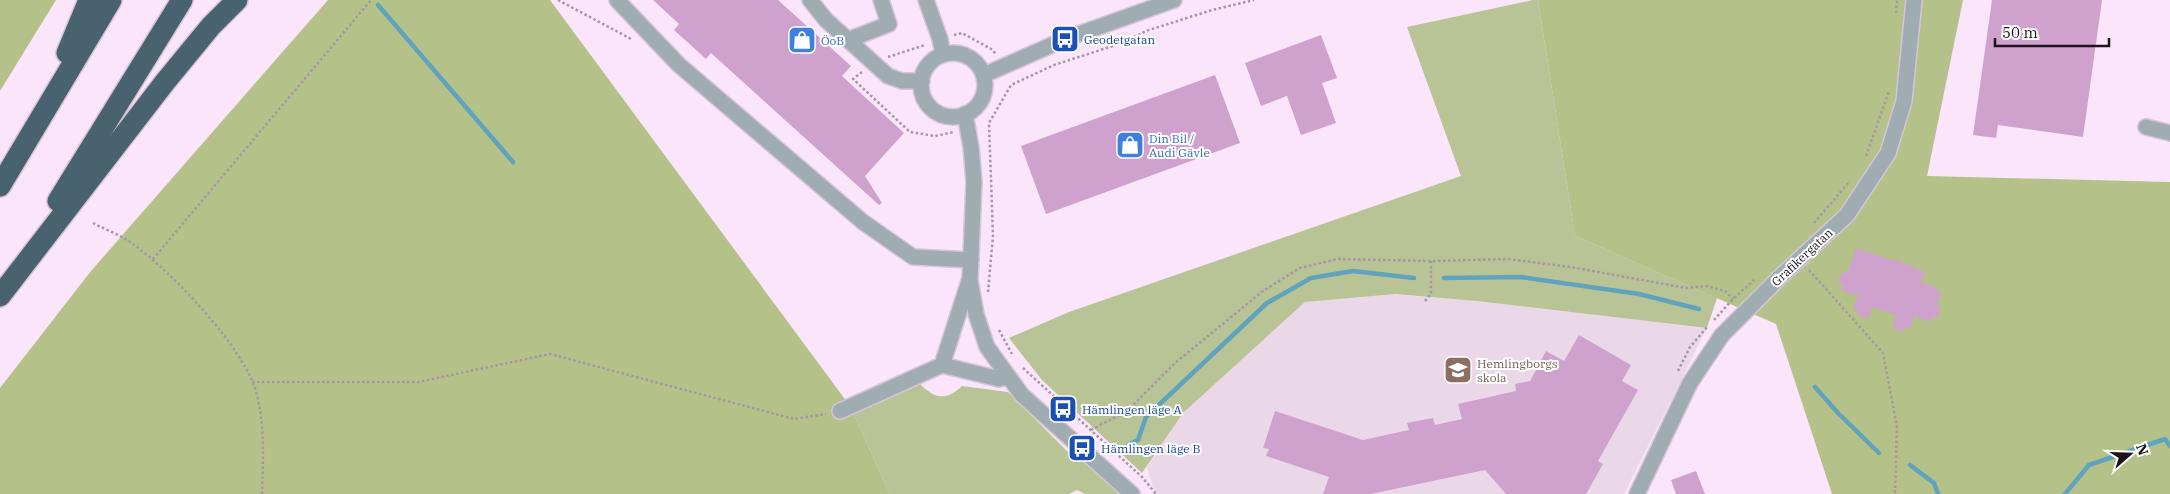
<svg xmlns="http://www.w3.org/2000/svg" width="2170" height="494" viewBox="0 0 2170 494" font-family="'IBM Plex Serif',serif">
  <rect width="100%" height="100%" fill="#fbe5fa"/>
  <path fill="#ead8e9" d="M1391 294 1477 301 1707 328 1624 494H1155L1147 467 1183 413 1305 302Z"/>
  <g fill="#b8c496">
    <path d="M1533 0H1538L1575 236 1717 298 1707 328 1477 301 1395 294 1305 302 1183 413 1142 473 1042 380 1009 338 1069 312 1461 176 1407 27Z"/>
    <path d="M914 378C930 395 942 405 962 386L1008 392 1075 459 1080 452 1122 494H1085L1077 490 1069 494H890L850 406Z"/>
  </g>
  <g fill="#b4c289">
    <path d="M0 0H56L0 91Z"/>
    <path d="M328 0H550L850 406 890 494H0V388L91 271Z"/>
    <path d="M1538 0H1963L1927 176 2170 182V494H1832L1776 324 1575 236Z"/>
  </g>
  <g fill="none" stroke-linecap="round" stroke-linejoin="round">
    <g stroke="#60a3bd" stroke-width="4.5">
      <path d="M378 5 513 162"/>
      <path d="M1444 278 1520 277 1639 294 1699 309"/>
      <path d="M1815 387 1838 413 1879 453"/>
      <path d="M1128 445 1138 440 1146 417 1267 303 1311 278 1353 271 1414 278"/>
      <path d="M1910 465 1934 483 1938 494"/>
      <path d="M2065 494 2089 465 2165 439 2170 446"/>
    </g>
  </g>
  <g fill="#cfa2cd">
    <path d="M653 0H778L851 66 842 76 904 133 865 176 882 203 879 205 711 53 706 59 674 30 679 24Z"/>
    <path d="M1992 0H2102L2083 137 1998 125 1996 138 1973 135Z"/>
    <path d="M1321 35 1337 78 1322 83 1336 123 1301 135 1287 96 1261 106 1245 63Z"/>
    <path d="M1215 75 1240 143 1046 214 1021 146Z"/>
    <path d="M1856 248 1894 261 1895 259 1925 272 1921 282 1938 288 1937 292 1941 294 1937 305 1941 306 1937 318 1933 317 1931 322 1914 316 1910 329 1905 327 1903 332 1892 328 1896 315 1872 307 1868 319 1857 315 1858 311 1853 309 1858 296 1841 290 1843 285 1838 284 1842 272 1847 273Z"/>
    <path d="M1579 335 1631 365 1622 381 1638 390 1598 461 1603 464 1586 494H1506L1485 470 1371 494H1323L1329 477 1266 456 1269 449 1263 448 1275 411 1363 440 1409 430 1407 423 1433 418 1435 425 1462 419 1458 404 1516 391 1515 384 1530 381 1546 351 1564 361Z"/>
    <path d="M1696 471 1705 494H1676L1671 480Z"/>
  </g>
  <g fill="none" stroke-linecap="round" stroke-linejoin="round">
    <defs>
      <g id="minor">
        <path d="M617 0 679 65 863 222 913 257 971 260"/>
        <path d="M810 0 826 20 888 76 902 81H922"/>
        <path d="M926 0 940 39 943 54"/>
        <path d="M848 40 889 24 881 0"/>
        <circle cx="953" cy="85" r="32"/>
        <path d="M984 75 1065 39 1174 0"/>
        <path d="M965 114 971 147 974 182 970 280 976 314 987 347 1022 395 1132 494"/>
        <path d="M2146 127 2170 133"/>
        <path d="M942 365 999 379 1007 377"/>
        <path d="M840 411 942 365 969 281"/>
        <path d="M1637 494 1690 383 1722 335 1778 279 1847 215 1888 153 1904 101 1914 0"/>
      </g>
      <g id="highway">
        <path d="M67 53 89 0"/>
        <path d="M0 186 111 0"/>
        <path d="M58 201 182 0"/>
        <path d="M0 296 165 82 211 26 237 0"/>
      </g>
    </defs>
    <use href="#minor" stroke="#d7c4d6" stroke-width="18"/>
    <use href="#highway" stroke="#d7c4d6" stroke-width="24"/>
    <g stroke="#a695a5" stroke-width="2.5" stroke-dasharray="2.5 2.5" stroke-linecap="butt">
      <path d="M558 0 633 40"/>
      <path d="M1896 13 1897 0"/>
      <path d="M954 35 962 33 993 50 996 55"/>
      <path d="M888 57 925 45"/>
      <path d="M862 72 853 79 910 132 935 136 954 132"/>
      <path d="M1866 156 1889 91"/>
      <path d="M93 223C106 230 121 235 133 244 172 272 246 349 257 395 265 427 263 462 262 494"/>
      <path d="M1814 223 1850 181"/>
      <path d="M153 259 371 0"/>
      <path d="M1809 270 1883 353 1897 427 1895 494"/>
      <path d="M988 292 993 236 989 123 1011 85 1054 65 1122 43 1146 31 1212 10 1254 0"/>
      <path d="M1425 301 1431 294V261"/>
      <path d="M1714 320 1733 299 1754 280"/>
      <path d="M999 330 1012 354"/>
      <path d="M1023 368 1142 477 1156 494"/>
      <path d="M1678 371 1690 347 1708 326"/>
      <path d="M252 382H418L550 354 794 419 826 414"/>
      <path d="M1091 430 1127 411 1175 363 1263 291 1300 268 1337 259 1431 261 1508 259 1571 267 1686 288 1707 286 1725 291 1733 299"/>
    </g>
    <use href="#minor" stroke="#9facb2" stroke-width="15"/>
    <use href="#highway" stroke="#48636f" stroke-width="21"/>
  </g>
  <defs>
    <symbol id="bus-square" viewBox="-11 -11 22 22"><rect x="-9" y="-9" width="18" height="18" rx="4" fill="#1a4fb4" stroke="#fff"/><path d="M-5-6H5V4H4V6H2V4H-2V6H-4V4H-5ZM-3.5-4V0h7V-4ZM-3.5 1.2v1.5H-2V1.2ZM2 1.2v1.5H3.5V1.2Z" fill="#fff"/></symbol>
    <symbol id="shop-square" viewBox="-11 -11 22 22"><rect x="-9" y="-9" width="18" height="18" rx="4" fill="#3f7fe0" stroke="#fff"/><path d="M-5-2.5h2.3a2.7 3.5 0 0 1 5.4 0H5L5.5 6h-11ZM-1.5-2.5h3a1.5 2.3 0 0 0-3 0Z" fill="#fff"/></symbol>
    <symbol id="school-square" viewBox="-11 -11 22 22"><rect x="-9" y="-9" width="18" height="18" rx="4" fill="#8d6e63" stroke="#fff"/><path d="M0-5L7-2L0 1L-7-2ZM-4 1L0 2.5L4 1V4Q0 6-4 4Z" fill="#fff"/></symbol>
  </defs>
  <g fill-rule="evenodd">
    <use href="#bus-square" x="1049" y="23" width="32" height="32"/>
    <use href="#shop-square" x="786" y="24" width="32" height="32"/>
    <use href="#shop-square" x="1114" y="129" width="32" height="32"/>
    <use href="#school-square" x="1442" y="354" width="32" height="32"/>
    <use href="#bus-square" x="1047" y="393" width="32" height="32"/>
    <use href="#bus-square" x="1066" y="432" width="32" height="32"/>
  </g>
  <g text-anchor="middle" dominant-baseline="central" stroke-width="4" stroke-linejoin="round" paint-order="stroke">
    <g font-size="12" fill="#164399" stroke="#fff" text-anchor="start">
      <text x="1084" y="39">Geodetgatan</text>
      <text x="1082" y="409">Hämlingen läge A</text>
      <text x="1101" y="448">Hämlingen läge B</text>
    </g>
    <g font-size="12" fill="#366cbe" stroke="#fff" text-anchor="start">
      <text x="821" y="40">ÖoB</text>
      <text x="1149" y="138">Din Bil /<tspan x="1149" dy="14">Audi Gävle</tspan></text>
    </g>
    <g font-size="12" fill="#1b141b" stroke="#fff">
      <text transform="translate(1802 257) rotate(-43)">Grafikergatan</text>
    </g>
    <g font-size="12" fill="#785e54" stroke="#fff" text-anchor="start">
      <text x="1477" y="363">Hemlingborgs<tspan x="1477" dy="14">skola</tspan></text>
    </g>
  </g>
  <g transform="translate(2130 454) rotate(70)" stroke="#ffffff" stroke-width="4" paint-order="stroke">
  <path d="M0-4L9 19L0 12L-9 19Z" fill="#1b141b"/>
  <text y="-8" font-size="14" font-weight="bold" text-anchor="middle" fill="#1b141b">N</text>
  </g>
  <path d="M1995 38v8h114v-8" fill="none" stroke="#1b141b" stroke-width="2.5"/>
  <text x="2002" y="38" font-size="15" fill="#1b141b" stroke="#ffffff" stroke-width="4" paint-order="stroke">50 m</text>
</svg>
